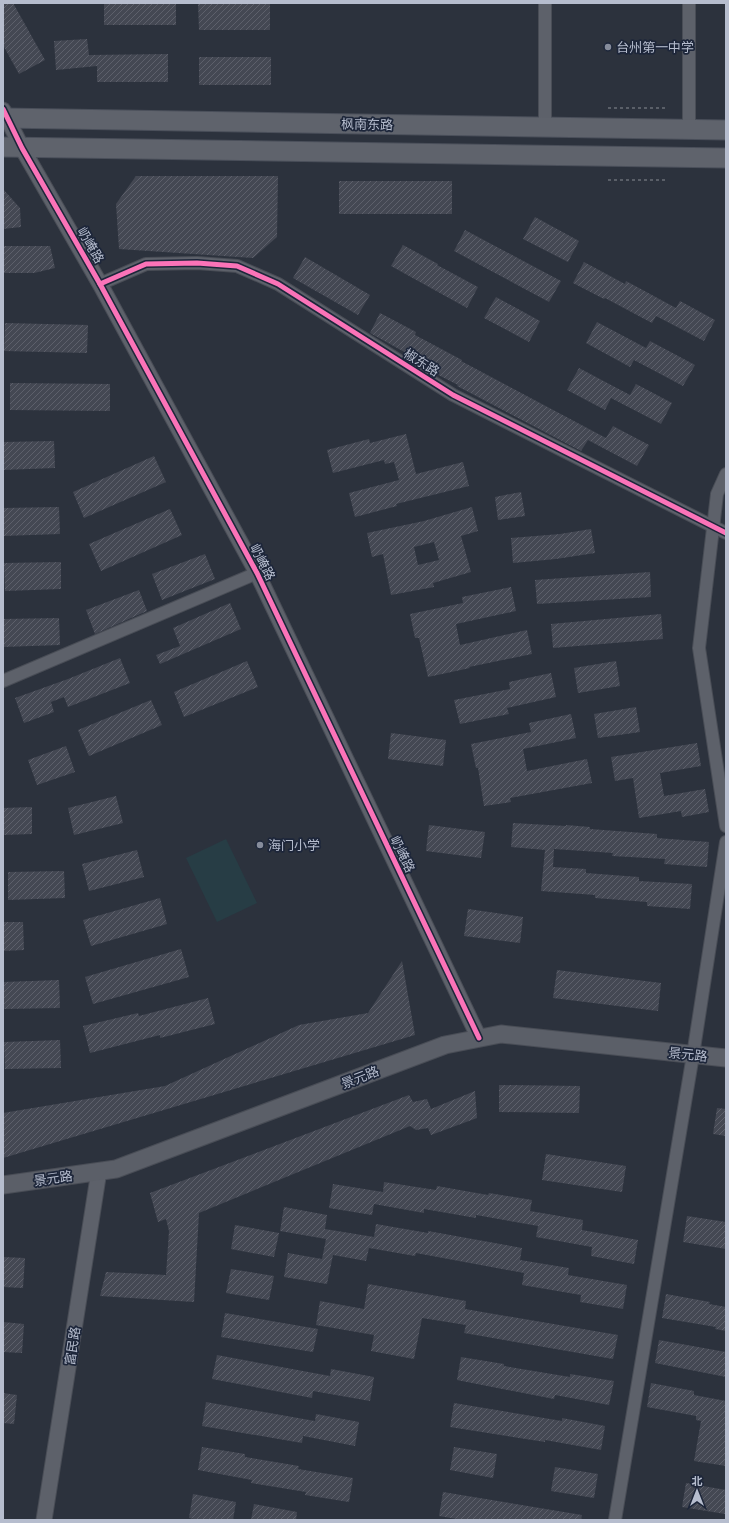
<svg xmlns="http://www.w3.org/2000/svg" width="729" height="1523" viewBox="0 0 729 1523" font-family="Ubuntu,'Noto Sans SC',sans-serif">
  <defs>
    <pattern id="building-hatch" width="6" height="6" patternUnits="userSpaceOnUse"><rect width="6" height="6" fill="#444853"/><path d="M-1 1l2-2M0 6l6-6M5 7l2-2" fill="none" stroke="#5d606b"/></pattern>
  </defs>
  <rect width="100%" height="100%" fill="#2c323d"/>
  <path fill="#273d45" d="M226 839 257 903 217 922 186 858Z"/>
  <g fill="url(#building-hatch)" fill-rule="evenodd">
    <path d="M3 3H13L45 60 19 74 3 45Z"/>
    <rect x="104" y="3" width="72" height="22"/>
    <path d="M198 3H270V30H199Z"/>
    <path d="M87 39 89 55 168 54V82H97V66L56 70 54 41Z"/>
    <rect x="199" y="57" width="72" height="28"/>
    <path d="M136 176H278L277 237 253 258 119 249 116 204Z"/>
    <rect x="339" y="181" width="113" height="33"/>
    <path d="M3 189 20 208 21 227 3 229Z"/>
    <path d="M535 217 579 241 568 262 523 239Z"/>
    <path d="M465 230 561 281 549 302 454 251Z"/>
    <path d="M403 245 438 264 437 265 478 287 467 308 391 266Z"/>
    <path d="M3 246H50L55 268 34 273H3Z"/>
    <path d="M305 257 370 295 358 315 293 278Z"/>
    <path d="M584 262 625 284 626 281 676 308 680 301 715 320 704 341 656 316 652 323 605 298 604 299 573 283Z"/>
    <path d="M496 297 540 321 529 342 484 318Z"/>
    <path d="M380 313 416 332 415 335 462 360 461 361 606 438 613 426 649 445 637 466 588 440 581 451 457 386 458 385 417 364 415 362 417 359 370 333Z"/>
    <path d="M597 322 646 348 650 341 695 365 683 386 634 360 630 367 586 343Z"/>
    <path d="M5 323 88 325 87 353 4 351Z"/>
    <path d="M579 368 630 395 636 384 672 403 661 424 611 398 605 410 567 390Z"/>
    <path d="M10 383 110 384V411L10 410Z"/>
    <path d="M406 434 416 474 463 462 469 486 396 504 397 506 355 517 349 493 399 480 394 462 385 464 384 460 333 473 327 450 369 439 370 443Z"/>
    <path d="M54 441 55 468 3 470V442Z"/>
    <path d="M154 456 166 482 84 518 73 492Z"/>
    <path d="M521 492 525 516 498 520 495 497Z"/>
    <path d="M59 507 60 534 3 536V508Z"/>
    <path d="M472 507 478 531 461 536 471 572 433 583 434 587 391 595 383 554 372 557 367 533 424 521ZM434 542 439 560 418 565 414 547Z"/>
    <path d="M170 509 182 535 101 571 89 544Z"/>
    <path d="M591 529 595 553 556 559 513 563 511 538 560 534Z"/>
    <path d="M205 554 215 579 162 600 152 574Z"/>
    <path d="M61 562V589L5 591 4 563Z"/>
    <path d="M650 572 651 597 537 604 535 580Z"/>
    <path d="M511 587 516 611 456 624 460 645 527 630 532 654 469 667 470 668 428 677 419 638H415L410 614 463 603 462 597Z"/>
    <path d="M139 590 147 611 95 634 86 610Z"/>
    <path d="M230 603 241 629 160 664 156 655 180 646 173 628Z"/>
    <path d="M661 614 663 639 553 648 551 624Z"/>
    <path d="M59 618 60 645 3 647V619Z"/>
    <path d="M120 658 130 683 68 707 64 697 51 702 54 712 24 723 15 698 68 679Z"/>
    <path d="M247 661 258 687 184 717 174 692Z"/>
    <path d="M616 661 620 686 578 693 574 668Z"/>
    <path d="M551 673 556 697 507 708 509 714 460 724 454 700 510 689 509 682Z"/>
    <path d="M151 700 162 725 89 756 78 730Z"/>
    <path d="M636 707 640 732 598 738 594 714Z"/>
    <path d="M571 714 576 738 523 749 527 771 587 759 592 783 510 798 511 802 484 806 478 768H476L471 744 531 732 529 723Z"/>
    <path d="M391 733 446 740 443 766 388 759Z"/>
    <path d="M697 743 701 766 660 773 664 796 705 789 709 812 682 817 681 811 639 818 633 778 615 781 611 757Z"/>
    <path d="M66 746 75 772 37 785 28 760Z"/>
    <path d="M116 796 123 823 74 835 68 808Z"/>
    <path d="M32 807V834L3 835V808Z"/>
    <path d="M513 823 566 826V825L590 827V829L657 834V838L709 842 707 867 664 864 665 859 612 856 613 853 554 849 553 867 586 869V873L639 877V881L692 884 690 909 647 906V902L595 898V895L541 891 545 850 511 847Z"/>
    <path d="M429 825 485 832 481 858 426 851Z"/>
    <path d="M137 850 144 877 89 891 82 864Z"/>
    <path d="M64 871 65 898 8 900V872Z"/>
    <path d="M160 898 167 924 91 946 83 920Z"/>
    <path d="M468 909 523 917 520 943 464 936Z"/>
    <path d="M3 922H23L24 950 3 951Z"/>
    <path d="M181 949 189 977 93 1004 85 977Z"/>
    <path d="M402 961 415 1035 3 1158V1113L165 1086 299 1025 368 1013Z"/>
    <path d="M557 970 661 983 658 1011 553 998Z"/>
    <path d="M59 980 60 1008 3 1009V982Z"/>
    <path d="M208 998 215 1024 160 1038V1035L90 1053 83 1026 138 1013 139 1016Z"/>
    <path d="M60 1040 61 1068 5 1069 4 1042Z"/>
    <path d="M499 1085 580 1086 579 1113 499 1112Z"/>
    <path d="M475 1091 477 1118 431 1135 428 1128 416 1130 410 1126 199 1213 194 1302 100 1296 106 1272 166 1275 169 1231 166 1219 158 1222 150 1193 409 1095 413 1102 427 1099 431 1109Z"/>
    <path d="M717 1108 726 1109V1136L713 1134Z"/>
    <path d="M546 1154 626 1166 622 1192 542 1180Z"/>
    <path d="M384 1182 436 1190 437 1186 488 1195 489 1193 532 1200 530 1211 583 1220 582 1230 638 1240 634 1264 591 1256 592 1247 536 1237 538 1226 476 1215V1218L424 1209V1213L374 1204 372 1215 329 1208 333 1184 383 1192Z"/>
    <path d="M284 1207 327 1215 325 1229 374 1237 376 1224 428 1233V1231L522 1248 520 1260 569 1268 568 1275 627 1285 623 1309 580 1302 581 1295 522 1285 524 1273 416 1253 415 1256 369 1248 366 1261 333 1255 327 1284 284 1277 288 1253 322 1259 326 1239 280 1231Z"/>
    <path d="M687 1216 726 1222V1249L683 1242Z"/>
    <path d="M235 1225 279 1233 274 1257 231 1249Z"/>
    <path d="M3 1257 25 1258 23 1288 3 1287Z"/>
    <path d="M231 1269 274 1276 269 1300 226 1293Z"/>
    <path d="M368 1284 466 1301 465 1309 618 1335 613 1359 464 1333 466 1325 422 1318 414 1359 371 1351 374 1335 316 1325 320 1301 364 1309Z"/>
    <path d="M666 1294 710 1302 709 1304 726 1307V1331L715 1329 716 1327 662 1318Z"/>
    <path d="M225 1313 318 1329 313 1352 221 1337Z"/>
    <path d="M3 1322 24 1324 22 1353 3 1352Z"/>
    <path d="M659 1340 726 1352V1377L655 1363Z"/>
    <path d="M217 1355 330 1376 331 1369 374 1377 370 1401 313 1391 312 1398 212 1379Z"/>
    <path d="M461 1357 504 1364V1366L570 1377V1374L614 1381 609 1405 555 1395 554 1399 457 1380Z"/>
    <path d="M651 1383 694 1391V1395L726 1401V1466L694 1461 701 1421 696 1420V1416L647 1407Z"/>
    <path d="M3 1393 17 1395 14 1424 3 1423Z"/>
    <path d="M206 1402 315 1421 316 1414 359 1422 355 1446 303 1436 302 1443 202 1426Z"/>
    <path d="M454 1403 562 1421V1418L605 1426 601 1450 545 1440V1442L450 1427Z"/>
    <path d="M202 1447 245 1454V1457L299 1466 298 1469 353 1478 349 1502 305 1495 306 1492 251 1483 252 1480 198 1470Z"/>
    <path d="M454 1447 497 1454 493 1478 450 1470Z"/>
    <path d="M555 1467 598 1474 594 1498 551 1491Z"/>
    <path d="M686 1483 726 1490 725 1514 682 1507Z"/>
    <path d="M443 1492 582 1515 581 1520H463L439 1516Z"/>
    <path d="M193 1494 236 1502 233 1520H199L189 1518Z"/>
    <path d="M254 1504 297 1512 296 1520H251Z"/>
  </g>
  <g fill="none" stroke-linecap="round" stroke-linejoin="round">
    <defs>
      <g id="minor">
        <path d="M545 3V127"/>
        <path d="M689 3V129"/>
        <path d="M100 284 146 264 197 263 237 266 278 284 453 395 726 533"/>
        <path d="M726 474 717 494 699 648 726 826"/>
        <path d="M3 681 257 573"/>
        <path d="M615 1520 693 1055 726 842"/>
      </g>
      <g id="tertiary">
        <path d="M3 110 22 148 100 284 257 573 479 1038"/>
        <path d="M44 1520 99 1171"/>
      </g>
      <path id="secondary" d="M3 1185 116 1169 445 1045 501 1034 726 1058"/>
      <g id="primary">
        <path d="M3 118 726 130"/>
        <path d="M3 147 726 158"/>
      </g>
    </defs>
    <use href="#minor" stroke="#494d56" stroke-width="14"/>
    <use href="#tertiary" stroke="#494d56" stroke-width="17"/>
    <use href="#secondary" stroke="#494d56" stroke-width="19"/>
    <use href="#primary" stroke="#4a4f5a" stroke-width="21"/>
    <g stroke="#5a5f68" stroke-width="2" stroke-dasharray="3 3" stroke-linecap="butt">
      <path d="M608 108H665"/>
      <path d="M608 180H668"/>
    </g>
    <use href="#minor" stroke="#5d616a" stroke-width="12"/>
    <use href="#tertiary" stroke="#5d616a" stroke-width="15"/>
    <use href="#secondary" stroke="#5b5f68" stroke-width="17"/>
    <use href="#primary" stroke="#5f636c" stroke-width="19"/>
    <defs>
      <g id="cycleway">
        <path d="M3 109 22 148 100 284 257 573 479 1038"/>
        <path d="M100 284 146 264 197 263 237 266 278 284 453 395 726 533"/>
      </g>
    </defs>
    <use href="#cycleway" stroke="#1d263a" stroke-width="8"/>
    <use href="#cycleway" stroke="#fb73b8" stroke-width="5"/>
  </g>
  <g fill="#868c9b" stroke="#1d263a" stroke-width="1.5">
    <circle cx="608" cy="47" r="4"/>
    <circle cx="260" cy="845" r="4"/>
  </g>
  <g text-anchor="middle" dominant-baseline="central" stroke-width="3.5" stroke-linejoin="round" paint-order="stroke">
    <g font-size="13" fill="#b6bdce" stroke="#1d263a" text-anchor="start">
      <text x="616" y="47">台州第一中学</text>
      <text x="268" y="845">海门小学</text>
    </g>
    <g font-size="13" fill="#b6bdce" stroke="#1d263a">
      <text transform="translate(367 124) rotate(1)">枫南东路</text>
      <text transform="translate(91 245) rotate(60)">屷崦路</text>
      <text transform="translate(422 362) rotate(32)">椒东路</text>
      <text transform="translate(263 562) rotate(63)">屷崦路</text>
      <text transform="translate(403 854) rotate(64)">屷崦路</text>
      <text transform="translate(688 1054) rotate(6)">景元路</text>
      <text transform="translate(360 1077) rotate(-21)">景元路</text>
      <text transform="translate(53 1178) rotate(-8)">景元路</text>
      <text transform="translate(72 1346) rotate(-81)">富民路</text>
    </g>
  </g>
  <rect width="729" height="1523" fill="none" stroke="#b6bdce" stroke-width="8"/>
  <g transform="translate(697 1491)" stroke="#1d263a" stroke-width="3" paint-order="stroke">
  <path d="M0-3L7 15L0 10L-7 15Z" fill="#b6bdce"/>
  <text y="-6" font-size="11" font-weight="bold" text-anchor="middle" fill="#b6bdce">北</text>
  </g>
</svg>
